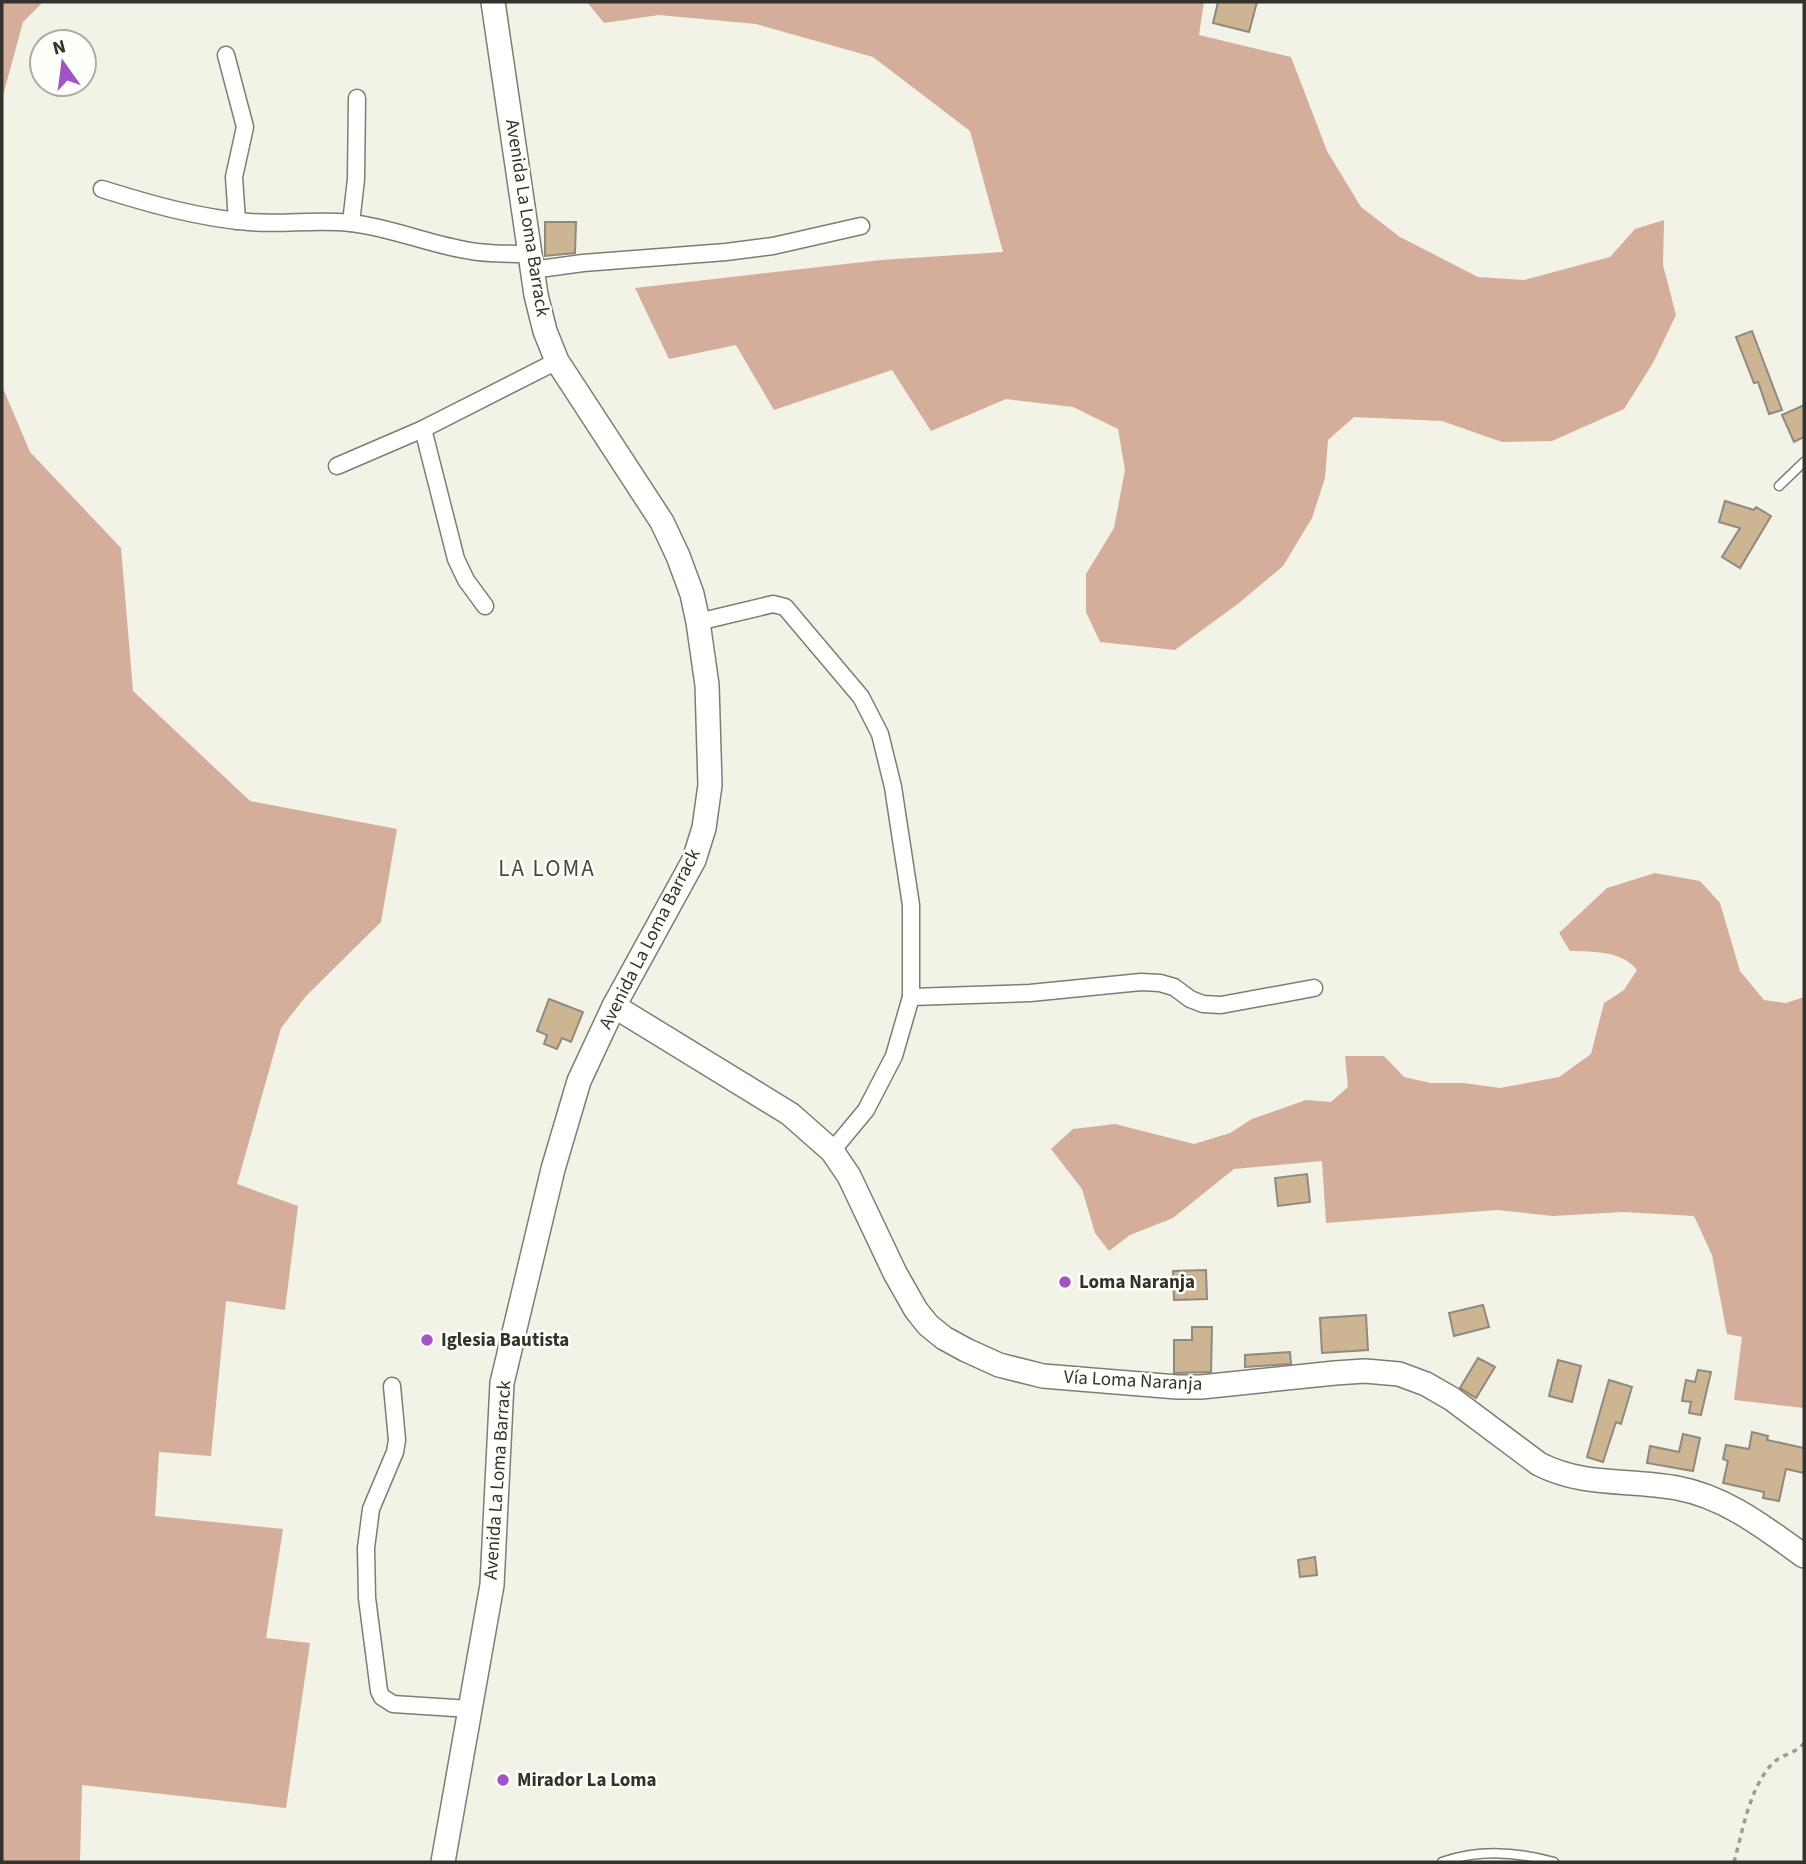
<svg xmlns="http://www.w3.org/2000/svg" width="1806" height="1864" viewBox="0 0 1806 1864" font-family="'Source Sans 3',sans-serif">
  <rect width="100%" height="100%" fill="#f2f2e7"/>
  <g fill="#d5ad9b">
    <path d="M2 2H43L23 22 2 99Z"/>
    <path d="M587 2H1204L1199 35 1291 57 1327 151 1361 207 1400 237 1478 277 1524 280 1610 257 1635 229 1664 220 1663 265 1676 315 1653 363 1624 409 1552 441 1502 442 1442 421 1354 417 1328 440 1325 478 1312 518 1283 566 1239 603 1175 650 1100 642 1086 612V574L1114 528 1125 470 1118 429 1073 407 1006 399 931 431 892 370 774 410 736 345 669 359 635 288 881 260 1003 252 970 131 873 57 756 24 659 15 604 23Z"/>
    <path d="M2 386 30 452 121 548 133 691 250 801 397 829 381 922 306 996 281 1028 237 1184 298 1206 285 1310 226 1301 211 1456 159 1452 155 1516 283 1529 266 1638 310 1643 286 1808 82 1785 80 1862H2Z"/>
    <path d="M1655 873 1700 881 1720 903 1740 971 1764 1000 1786 1003 1804 997V1408L1734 1400 1742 1337 1727 1334 1712 1255 1694 1216 1623 1212 1553 1216 1497 1210 1326 1223 1322 1161 1234 1169 1173 1218 1130 1235 1109 1251 1095 1233 1082 1189 1051 1149 1073 1129 1115 1124 1194 1144 1230 1133 1252 1119 1306 1100 1331 1102 1348 1087 1345 1056H1384L1404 1077 1431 1083H1464L1500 1088 1559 1077 1591 1054 1604 1003 1624 990 1637 970C1621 950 1594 952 1570 951L1559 933 1607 888Z"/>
  </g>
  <g fill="#cdb593" stroke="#908980" stroke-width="2">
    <path d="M1218 2H1257L1249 32 1213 23Z"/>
    <path d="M545 222H576L575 253 545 256Z"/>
    <path d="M1752 331 1782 410 1769 414 1758 382 1754 383 1736 337Z"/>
    <path d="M1804 405V437L1794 442 1782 415Z"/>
    <path d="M1725 501 1754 510 1756 507 1771 516 1740 568 1722 557 1740 528 1719 522Z"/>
    <path d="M549 999 583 1012 571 1042 562 1038 557 1049 544 1044 547 1035 537 1031Z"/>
    <path d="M1307 1174 1310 1202 1278 1206 1275 1178Z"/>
    <path d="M1206 1270 1207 1299 1174 1300 1173 1271Z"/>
    <path d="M1483 1305 1489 1327 1454 1336 1449 1313Z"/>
    <path d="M1366 1315 1368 1350 1322 1353 1320 1318Z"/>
    <path d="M1192 1327H1212L1211 1372 1174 1373V1340H1192Z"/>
    <path d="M1290 1352 1291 1364 1245 1367V1355Z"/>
    <path d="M1478 1358 1495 1367 1476 1398 1460 1388Z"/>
    <path d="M1558 1360 1581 1366 1572 1402 1549 1396Z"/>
    <path d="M1698 1370 1711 1372 1701 1415 1689 1413 1691 1402 1682 1401 1686 1380 1695 1382Z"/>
    <path d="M1609 1380 1632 1387 1621 1424 1616 1422 1603 1462 1587 1457Z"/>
    <path d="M1752 1432 1768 1436 1767 1440 1804 1448V1473L1786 1469 1779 1501 1763 1498 1764 1492 1723 1483 1728 1461 1723 1459 1726 1445 1749 1449Z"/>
    <path d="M1683 1434 1700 1438 1693 1471 1647 1463 1650 1446 1679 1452Z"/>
    <path d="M1315 1557 1317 1575 1300 1577 1298 1560Z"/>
  </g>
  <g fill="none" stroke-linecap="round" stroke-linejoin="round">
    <defs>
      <g id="lane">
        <path d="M1779 486 1804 462"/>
        <path d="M1442 1862C1478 1849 1518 1852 1554 1862"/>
      </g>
      <g id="street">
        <path d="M226 55 245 127 234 177 237 221"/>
        <path d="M102 189C150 204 199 218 249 222 282 225 317 219 351 223 388 227 423 242 460 249 483 254 506 254 530 254"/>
        <path d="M351 223 356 179 357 98"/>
        <path d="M532 270 583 263 726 252 773 246 861 226"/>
        <path d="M337 466 423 429"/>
        <path d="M485 606 466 580 456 559 423 429 557 361"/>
        <path d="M698 622 773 604 785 607 861 697 880 734 893 787 911 905V997L894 1056 866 1110 832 1151"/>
        <path d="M911 997 1030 993 1141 982 1160 983 1174 987 1190 999 1203 1004 1221 1005 1314 988"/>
        <path d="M392 1386 397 1440 395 1452 371 1509 366 1548 367 1598 379 1691 382 1697 393 1704 470 1709"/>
      </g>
      <g id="secondary">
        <path d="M614 1006 790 1114 832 1151 849 1176 895 1273 916 1310 928 1325 944 1338 966 1350 999 1365 1043 1376 1177 1387H1201L1335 1373 1365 1371 1399 1374 1426 1384 1452 1399 1539 1464C1584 1487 1629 1479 1677 1488 1726 1497 1765 1528 1804 1556"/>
        <path d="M443 1862 492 1585 502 1383 553 1169 579 1081 614 1006 694 860 704 828 710 785 707 685 698 622 692 594 678 556 662 522 557 361 545 331 536 295 493 2"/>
      </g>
    </defs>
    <use href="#lane" stroke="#7d7d72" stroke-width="11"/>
    <use href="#street" stroke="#7d7d72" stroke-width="19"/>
    <use href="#secondary" stroke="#7d7d72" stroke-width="26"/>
    <path stroke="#9c9c94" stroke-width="3.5" stroke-dasharray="5 5" stroke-linecap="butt" d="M1734 1862C1743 1830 1749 1789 1772 1764 1781 1754 1796 1754 1804 1743"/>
    <use href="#lane" stroke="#fff" stroke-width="8"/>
    <use href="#street" stroke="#fff" stroke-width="16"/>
    <use href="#secondary" stroke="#fff" stroke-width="23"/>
  </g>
  <g fill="#a254c5" stroke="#fffffa" stroke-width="2.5">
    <circle cx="1065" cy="1282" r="7"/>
    <circle cx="427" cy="1340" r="7"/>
    <circle cx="503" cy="1780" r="7"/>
  </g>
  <g text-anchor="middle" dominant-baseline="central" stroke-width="5" stroke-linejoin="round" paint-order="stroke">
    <g font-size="19" fill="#33332e" stroke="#fffffa">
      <text transform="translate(527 218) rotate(81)">Avenida La Loma Barrack</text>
      <text transform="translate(650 939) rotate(-63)">Avenida La Loma Barrack</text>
      <text transform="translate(1133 1381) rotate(3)">Vía Loma Naranja</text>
      <text transform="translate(498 1480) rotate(-86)">Avenida La Loma Barrack</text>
    </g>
    <g font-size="19" font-weight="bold" fill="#33332e" stroke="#fffffa" text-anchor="start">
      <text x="1079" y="1282">Loma Naranja</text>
      <text x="441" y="1340">Iglesia Bautista</text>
      <text x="517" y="1780">Mirador La Loma</text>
    </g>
    <g font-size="23" letter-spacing="2" fill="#48483e" stroke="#fffffa">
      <text x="547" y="868">LA LOMA</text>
    </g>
  </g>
  <rect width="1806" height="1864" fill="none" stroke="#33332e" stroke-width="7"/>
  <g transform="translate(63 63) rotate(346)"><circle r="33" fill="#fffffa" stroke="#adada8" stroke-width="2"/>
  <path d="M0-5L12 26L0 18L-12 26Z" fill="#a254c5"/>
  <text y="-10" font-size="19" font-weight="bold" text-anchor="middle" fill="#33332e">N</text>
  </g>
</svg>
